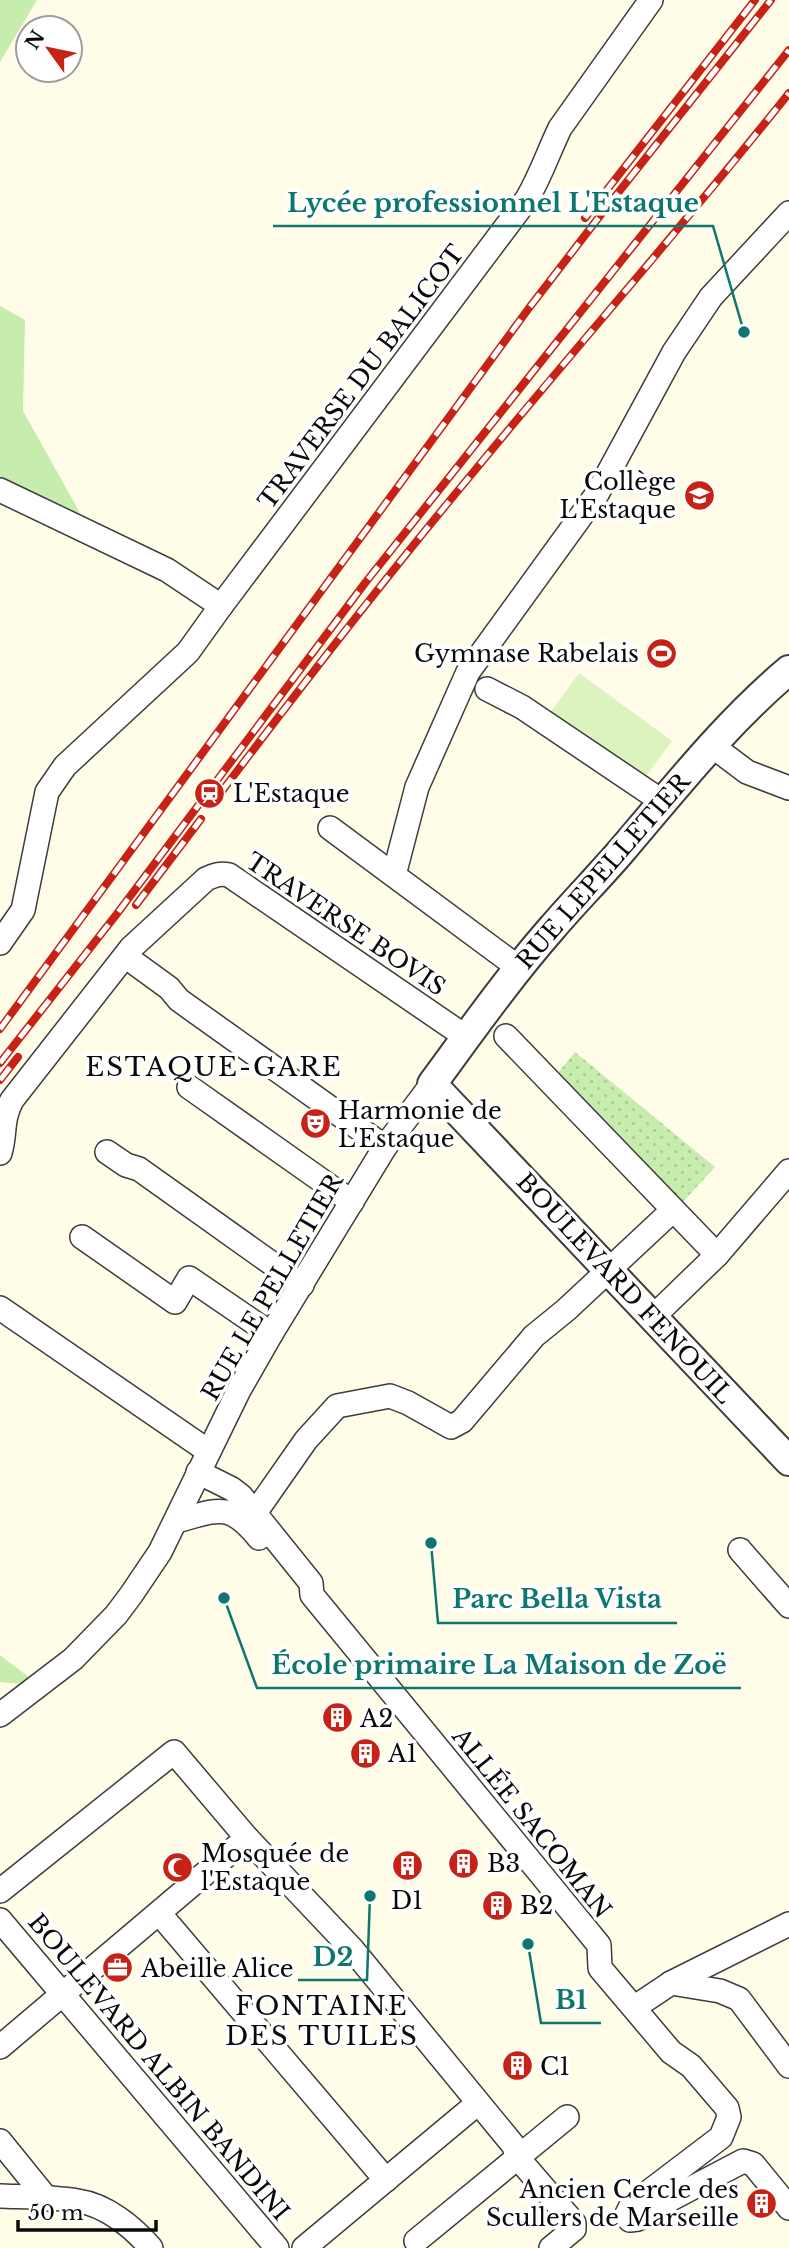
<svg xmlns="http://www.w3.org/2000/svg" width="789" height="2248" viewBox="0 0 789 2248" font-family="'Libre Baskerville',serif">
  <defs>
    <pattern id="park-tufts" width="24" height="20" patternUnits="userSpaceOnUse" patternTransform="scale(1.75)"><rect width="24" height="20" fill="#c7edae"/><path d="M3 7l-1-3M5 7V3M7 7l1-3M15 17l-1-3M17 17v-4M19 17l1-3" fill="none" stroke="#aaca94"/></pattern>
    <pattern id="garden-dots" width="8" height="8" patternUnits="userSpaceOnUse" patternTransform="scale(1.75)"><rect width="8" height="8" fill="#c7edae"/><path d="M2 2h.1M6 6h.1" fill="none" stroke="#aaca94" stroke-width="1.8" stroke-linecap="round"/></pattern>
  </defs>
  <rect width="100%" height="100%" fill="#fffde7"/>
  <g fill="#c7edae">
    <path d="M0 0H37L0 62Z"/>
    <path d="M0 306 25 320 23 411 84 520 0 482Z"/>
  </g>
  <path fill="url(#park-tufts)" d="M0 1655 30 1678 22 1684 0 1682Z"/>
  <path fill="url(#garden-dots)" d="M575 1052 715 1167 678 1207 553 1079Z"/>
  <path fill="#dcf3c0" d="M579 673 672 741 643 780 550 713Z"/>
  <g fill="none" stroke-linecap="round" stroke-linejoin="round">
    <defs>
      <g id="minor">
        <path d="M0 490 167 570 221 606 188 652 65 766 47 792 23 910 0 943"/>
        <path d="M221 606 527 199C541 175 548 153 560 128L651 0"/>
        <path d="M487 689 522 707 663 802"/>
        <path d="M711 745 747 772 789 788"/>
        <path d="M330 828 519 968"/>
        <path d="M394 875 417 787 468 672 597 494 674 352 711 297 789 213"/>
        <path d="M136 964 169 988 179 1000 385 1147"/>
        <path d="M506 1036 717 1255"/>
        <path d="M189 1087 352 1202"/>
        <path d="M107 1152 126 1165 139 1169 302 1285"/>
        <path d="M0 1153C6 1133 1 1121 12 1100L131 948 206 879C215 875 220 873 229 875L466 1037"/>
        <path d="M82 1237 175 1302 189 1278 271 1334"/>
        <path d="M0 1308 208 1451"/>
        <path d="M653 1317 717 1255 789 1171"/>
        <path d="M198 1472 232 1489 241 1496 311 1583 312 1595 326 1612 599 1945 600 1968 671 2052 691 2066 727 2108 729 2117 721 2137 642 2197 631 2206 626 2216 630 2220 638 2219 669 2200 743 2161 753 2164 789 2208"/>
        <path d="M255 1513 306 1440 337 1406 390 1396 408 1403 451 1427 462 1421 534 1336 566 1310 673 1210"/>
        <path d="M176 1521C218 1510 229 1501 259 1538"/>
        <path d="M740 1550 789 1606"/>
        <path d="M0 1715 73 1659 116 1615 131 1595 160 1552 239 1390 271 1334 385 1147 432 1084"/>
        <path d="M0 1891 174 1752 247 1838 353 1950 514 2146 517 2157 574 2223V2229L551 2248"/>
        <path d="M159 1913 386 2180"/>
        <path d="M0 1920 277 2248"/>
        <path d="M671 1983 789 1924"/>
        <path d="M635 2007 671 1983 720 1991 739 1999 789 2066"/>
        <path d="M0 2047 247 1838"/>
        <path d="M0 2141 47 2199"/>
        <path d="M0 2196C25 2197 53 2197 78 2201 106 2205 133 2227 151 2248"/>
        <path d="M416 2241 567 2117"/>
        <path d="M304 2248 478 2103"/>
      </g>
      <path id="tertiary" d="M789 670C726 723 676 787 623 849 600 876 575 901 552 928 509 977 471 1031 432 1084L789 1461"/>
    </defs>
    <use href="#minor" stroke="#3d3d3d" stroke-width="26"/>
    <use href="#tertiary" stroke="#3d3d3d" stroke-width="32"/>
    <use href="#minor" stroke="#fff" stroke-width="23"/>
    <use href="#tertiary" stroke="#fff" stroke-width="28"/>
    <defs>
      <g id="rail">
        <path d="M585 218 755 0"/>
        <path d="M222 791C303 684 385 578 471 475 576 347 686 223 789 93"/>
        <path d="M136 905 201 819"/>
        <path d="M0 1029 529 308 606 208 771 0"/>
        <path d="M0 1063 116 915 365 583 789 50"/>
        <path d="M0 1080 18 1057"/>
      </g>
    </defs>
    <use href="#rail" stroke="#c62216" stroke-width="8"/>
    <use href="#rail" stroke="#fff" stroke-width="5" stroke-dasharray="16" stroke-linecap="butt"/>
  </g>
  <defs>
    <symbol id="school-disc" viewBox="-11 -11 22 22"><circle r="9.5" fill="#c62216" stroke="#fff"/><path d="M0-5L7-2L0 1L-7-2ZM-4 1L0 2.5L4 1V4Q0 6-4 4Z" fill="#fff"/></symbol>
    <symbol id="stadium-disc" viewBox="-11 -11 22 22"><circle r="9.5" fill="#c62216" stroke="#fff"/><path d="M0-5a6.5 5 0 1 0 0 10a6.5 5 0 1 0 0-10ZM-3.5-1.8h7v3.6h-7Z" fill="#fff"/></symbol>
    <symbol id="station-disc" viewBox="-11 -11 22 22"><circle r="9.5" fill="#c62216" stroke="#fff"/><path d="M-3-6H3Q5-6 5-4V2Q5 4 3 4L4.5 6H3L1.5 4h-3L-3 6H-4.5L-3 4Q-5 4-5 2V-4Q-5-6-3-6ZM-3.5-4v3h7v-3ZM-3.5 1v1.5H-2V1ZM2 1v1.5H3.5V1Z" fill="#fff"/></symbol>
    <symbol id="theatre-disc" viewBox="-11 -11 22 22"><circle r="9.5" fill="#c62216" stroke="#fff"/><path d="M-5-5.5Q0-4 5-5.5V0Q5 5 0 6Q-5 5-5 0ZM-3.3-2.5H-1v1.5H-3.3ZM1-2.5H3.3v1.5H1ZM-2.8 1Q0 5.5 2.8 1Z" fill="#fff"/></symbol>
    <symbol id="building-disc" viewBox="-11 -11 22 22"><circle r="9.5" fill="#c62216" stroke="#fff"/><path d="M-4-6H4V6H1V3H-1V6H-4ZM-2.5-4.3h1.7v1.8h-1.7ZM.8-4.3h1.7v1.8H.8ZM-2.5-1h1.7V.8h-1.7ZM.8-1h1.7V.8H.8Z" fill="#fff"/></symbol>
    <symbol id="mosque-disc" viewBox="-11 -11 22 22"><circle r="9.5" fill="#c62216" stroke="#fff"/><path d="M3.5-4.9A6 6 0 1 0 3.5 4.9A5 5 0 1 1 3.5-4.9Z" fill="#fff"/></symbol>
    <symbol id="office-disc" viewBox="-11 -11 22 22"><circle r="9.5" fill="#c62216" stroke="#fff"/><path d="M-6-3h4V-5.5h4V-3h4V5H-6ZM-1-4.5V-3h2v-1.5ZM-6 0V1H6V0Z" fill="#fff"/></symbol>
  </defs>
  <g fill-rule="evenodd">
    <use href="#school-disc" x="682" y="478" width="35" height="35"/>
    <use href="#stadium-disc" x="644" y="636" width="35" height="35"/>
    <use href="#station-disc" x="192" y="776" width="35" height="35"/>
    <use href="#theatre-disc" x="298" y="1106" width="35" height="35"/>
    <use href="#building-disc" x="320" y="1700" width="35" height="35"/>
    <use href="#building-disc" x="348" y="1736" width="35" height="35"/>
    <use href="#building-disc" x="446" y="1846" width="35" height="35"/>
    <use href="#building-disc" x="390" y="1848" width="35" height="35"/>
    <use href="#mosque-disc" x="160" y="1850" width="35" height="35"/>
    <use href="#building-disc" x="480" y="1888" width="35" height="35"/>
    <use href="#office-disc" x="100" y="1950" width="35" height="35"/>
    <use href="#building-disc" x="500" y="2048" width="35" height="35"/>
    <use href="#building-disc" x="744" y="2186" width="35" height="35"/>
  </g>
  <g text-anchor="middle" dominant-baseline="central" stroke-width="7" stroke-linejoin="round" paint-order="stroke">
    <g font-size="24" fill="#0a0a0a" stroke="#fff">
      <text transform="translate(361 377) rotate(-53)">TRAVERSE DU BALICOT</text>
      <text transform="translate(603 871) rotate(-49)">RUE LEPELLETIER</text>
      <text transform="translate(346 924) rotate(34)">TRAVERSE BOVIS</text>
      <text transform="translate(272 1287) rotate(-60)">RUE LE PELLETIER</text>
      <text transform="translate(625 1288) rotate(47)">BOULEVARD FENOUIL</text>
      <text transform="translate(532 1823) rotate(51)">ALLÉE SACOMAN</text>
      <text transform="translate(159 2067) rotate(50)">BOULEVARD ALBIN BANDINI</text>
    </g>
    <g font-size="24" fill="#0a0a0a" stroke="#fff" text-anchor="start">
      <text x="676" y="481" text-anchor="end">Collège<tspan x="676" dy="28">L'Estaque</tspan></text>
      <text x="639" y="653" text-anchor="end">Gymnase Rabelais</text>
      <text x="233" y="793">L'Estaque</text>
      <text x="338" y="1110">Harmonie de<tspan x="338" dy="28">L'Estaque</tspan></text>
      <text x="360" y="1718">A2</text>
      <text x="388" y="1753">A1</text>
      <text x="201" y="1853">Mosquée de<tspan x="201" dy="28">l'Estaque</tspan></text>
      <text x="487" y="1863">B3</text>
      <text x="407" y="1900" text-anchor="middle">D1</text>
      <text x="520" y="1905">B2</text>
      <text x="141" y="1968">Abeille Alice</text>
      <text x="540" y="2066">C1</text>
      <text x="739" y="2189" text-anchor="end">Ancien Cercle des<tspan x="739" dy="28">Scullers de Marseille</tspan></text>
    </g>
    <g font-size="26" letter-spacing="2" fill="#0a0a0a" stroke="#fff">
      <text x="214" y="1067">ESTAQUE-GARE</text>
      <text x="322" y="2006">FONTAINE<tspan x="322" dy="30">DES TUILES</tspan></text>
    </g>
  </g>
  <path fill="none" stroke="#0f766e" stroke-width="2.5" d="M744 332L713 226H273M431 1543L438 1623H677M224 1598L257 1688H741M370 1896L367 1980H298M528 1944L541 2023H601"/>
  <g fill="#0f766e" stroke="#fff" stroke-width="2.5">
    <circle cx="744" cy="332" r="7"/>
    <circle cx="431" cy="1543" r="7"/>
    <circle cx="224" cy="1598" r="7"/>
    <circle cx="370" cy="1896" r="7"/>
    <circle cx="528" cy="1944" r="7"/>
  </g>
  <g font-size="26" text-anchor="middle" font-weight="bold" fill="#0f766e" stroke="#fff" stroke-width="7" stroke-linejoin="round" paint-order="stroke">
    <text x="493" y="212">Lycée professionnel L'Estaque</text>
    <text x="557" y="1608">Parc Bella Vista</text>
    <text x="499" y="1674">École primaire La Maison de Zoë</text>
    <text x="333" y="1966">D2</text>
    <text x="571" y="2009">B1</text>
  </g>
  <g transform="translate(49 49) rotate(303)"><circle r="33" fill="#ffffff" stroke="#9d9d9d" stroke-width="2"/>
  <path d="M0-5L12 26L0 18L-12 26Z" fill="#c62216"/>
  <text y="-10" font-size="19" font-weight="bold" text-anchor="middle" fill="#0a0a0a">N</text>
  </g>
  <path d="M18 2220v10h138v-10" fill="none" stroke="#0a0a0a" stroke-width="3.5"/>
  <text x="28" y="2220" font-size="21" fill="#0a0a0a" stroke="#ffffff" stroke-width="5" paint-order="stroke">50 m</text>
</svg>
